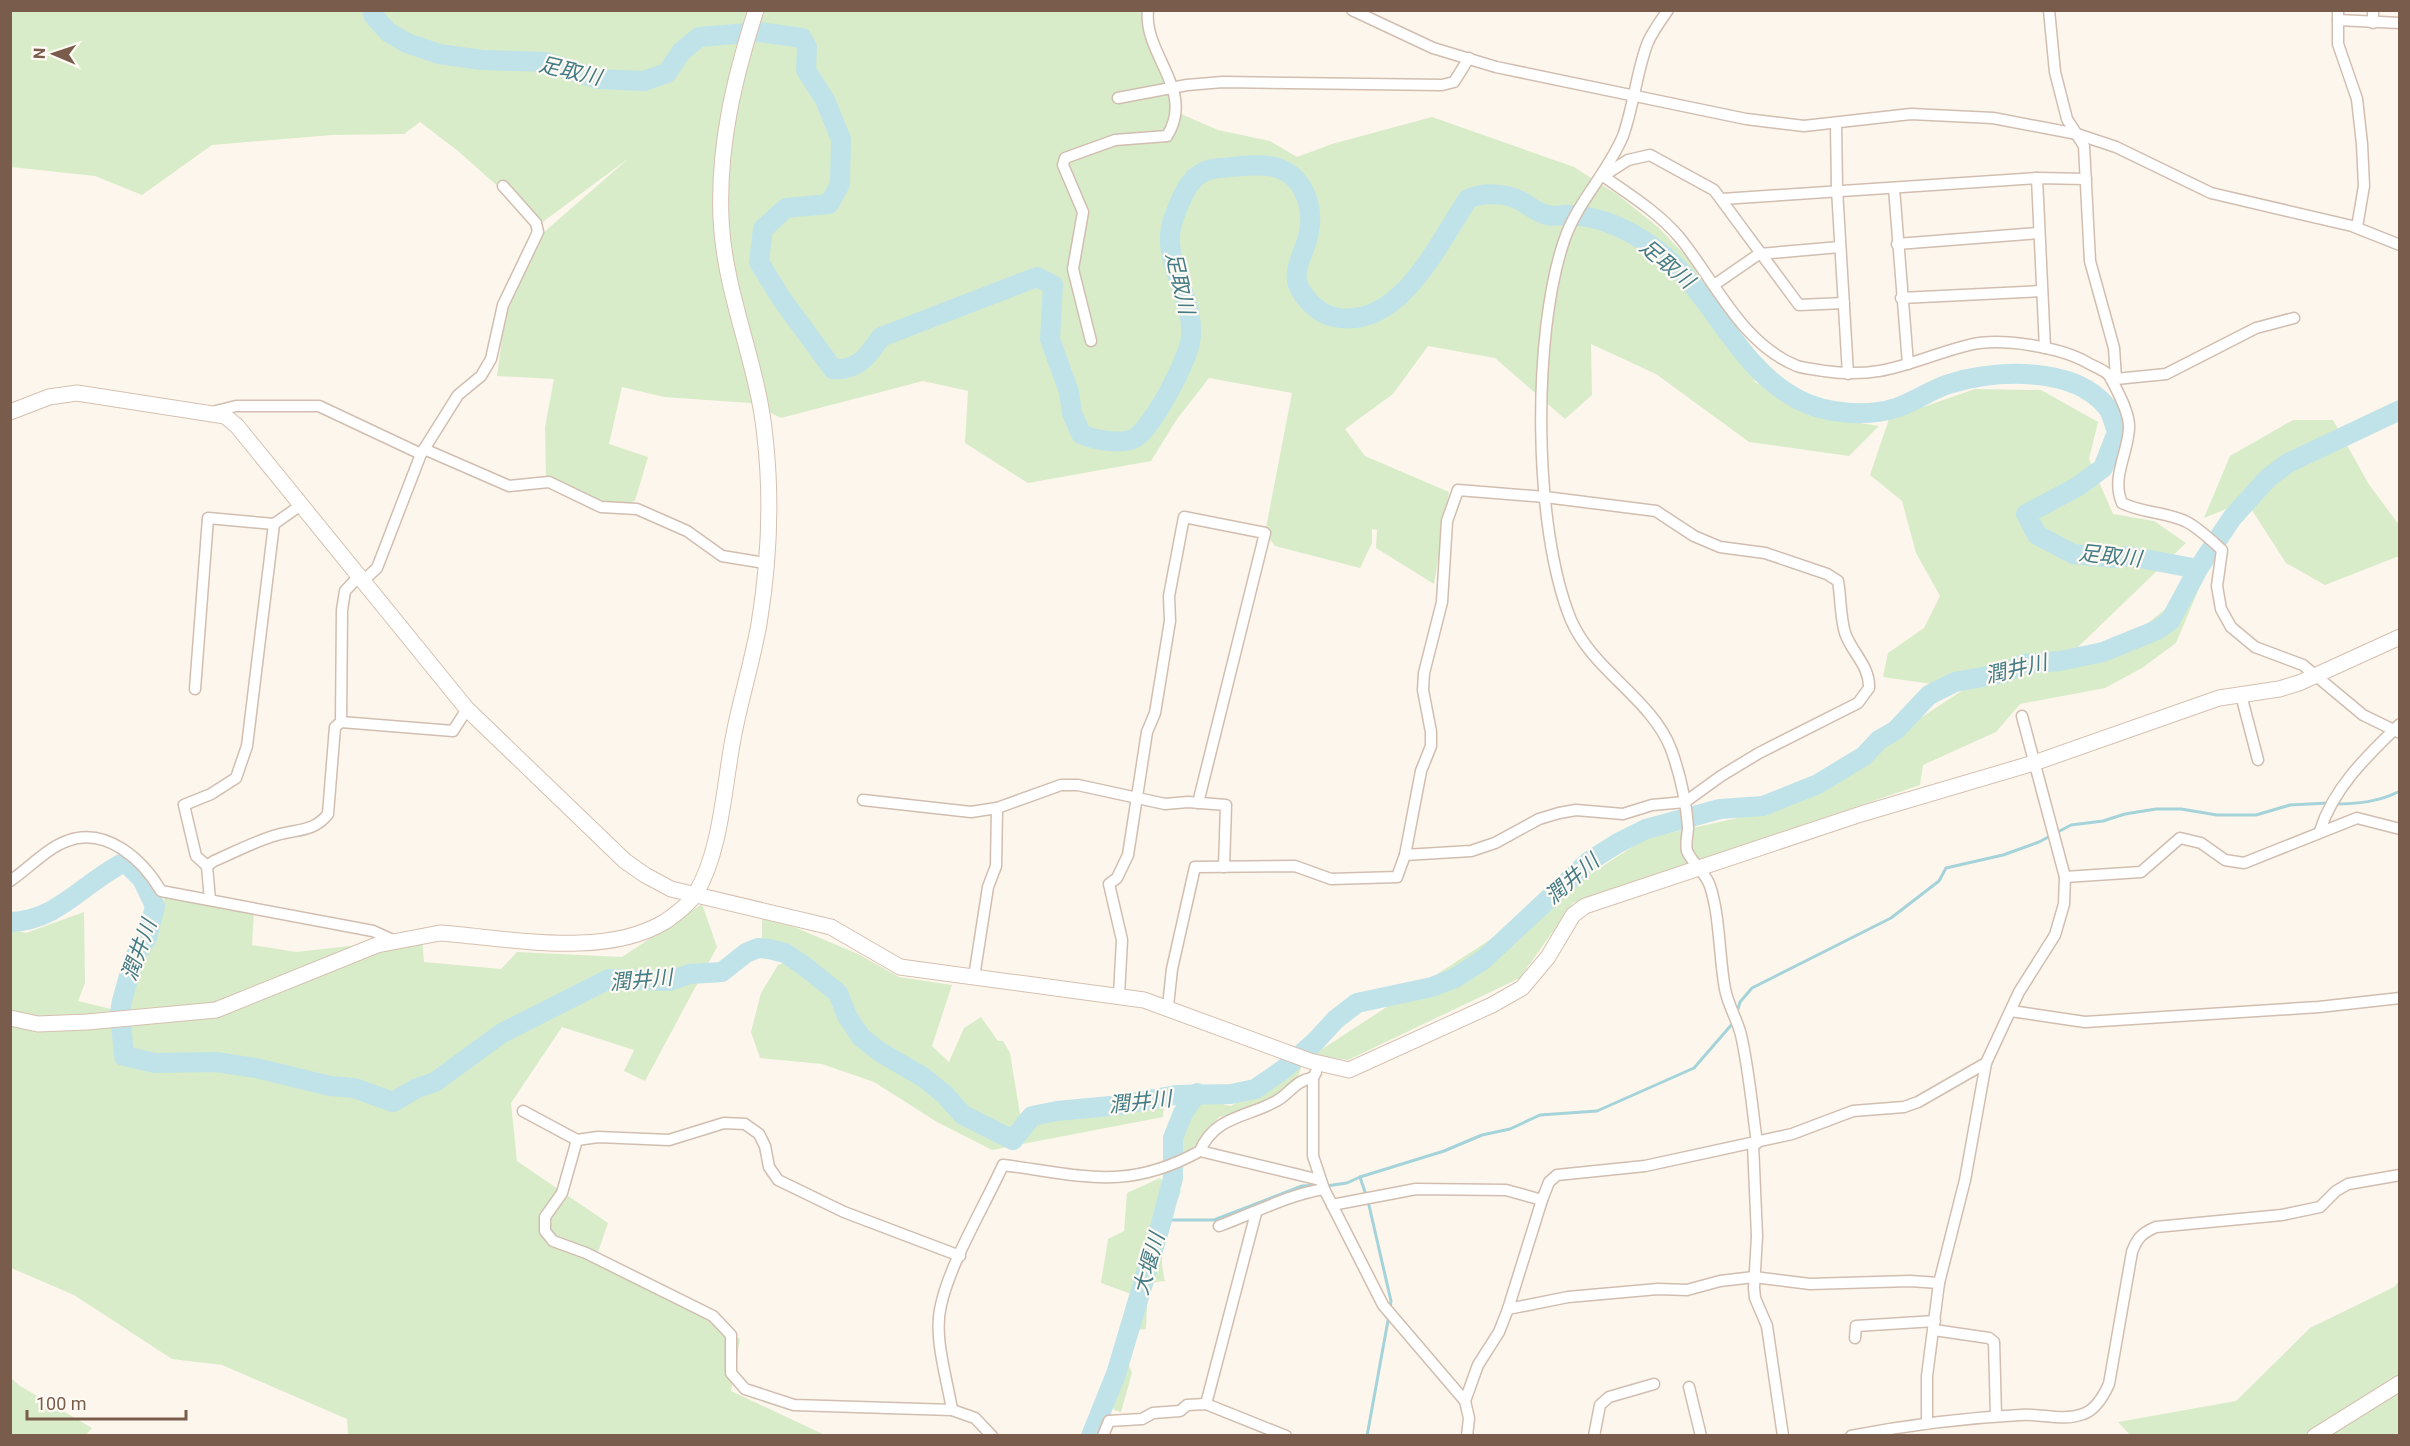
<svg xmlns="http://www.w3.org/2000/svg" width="2410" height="1446" viewBox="0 0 2410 1446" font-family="Roboto,'Noto Sans JP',sans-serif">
  <rect width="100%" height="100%" fill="#fdf6ec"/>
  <g fill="#d8ecc9">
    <path d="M10 11H1152L1155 56 1174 111 1218 130 1270 141 1297 157 1332 144 1432 117 1574 167 1618 195 1658 227 1683 253 1718 298 1755 382 1821 417 1879 426 1849 456 1749 442 1656 374 1591 344 1592 395 1565 419 1495 358 1428 346 1393 394 1345 429 1365 456 1449 492 1434 584 1376 548 1377 530 1372 529V543L1360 568 1275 546 1265 533 1292 393 1209 378 1177 419 1151 461 1028 483 965 443 968 391 923 381 781 418 750 403 664 397 622 387 609 444 648 457 635 501 615 506 546 477 545 427 554 379 497 376 502 339 511 300 543 233 629 158 540 224 458 151 420 122 404 134 332 135 212 145 142 195 95 176 11 167Z"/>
    <path d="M1975 389 2041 390 2098 422 2089 459 2113 514 2154 521 2186 543 2078 647 1932 684 1883 677 1888 653 1924 628 1940 596 1916 553 1902 501 1870 475 1889 419Z"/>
    <path d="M2293 420H2333L2368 483 2399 525V556L2325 585 2286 563 2246 501 2204 518 2230 456Z"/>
    <path d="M2203 579 2176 643 2142 668 2105 688 2020 704 1996 732 1923 765 1920 785 1573 903 1520 978 1348 1060 1313 1055 1646 838 1761 813 1844 768 1983 677 2133 635Z"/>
    <path d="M166 894 254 912 252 945 296 952 422 938 424 962 501 969 517 952 622 957 702 904 717 947 645 1081 624 1071 634 1050 562 1027 511 1103 517 1161 608 1223 597 1255 740 1339 731 1391 825 1435H348L347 1419 222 1365 172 1359 74 1295 11 1268V929L26 933 84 912 85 983 78 1001 119 1011Z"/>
    <path d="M762 919 794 927 858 954 899 977 952 985 932 1046 949 1062 964 1028 981 1017 998 1041H1003L1010 1053 1020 1114 1085 1102 1165 1097 1163 1117 992 1150 937 1122 874 1082 822 1064 760 1058 751 1032 761 993 778 965 793 959 762 941Z"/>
    <path d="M1302 1062C1297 1101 1253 1109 1219 1117L1200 1142 1173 1161 1164 1156C1164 1134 1171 1116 1185 1100H1206L1231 1106Z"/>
    <path d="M1160 1178 1168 1187 1181 1191C1169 1223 1156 1246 1165 1281L1148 1283 1146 1329 1137 1330 1128 1364 1132 1373 1121 1412 1114 1410 1108 1386 1131 1294 1101 1283 1108 1239 1124 1231 1127 1193Z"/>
    <path d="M2399 1281V1435L2131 1436 2118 1422 2236 1401 2310 1328 2394 1287Z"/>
    <path d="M11 1378 20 1386 92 1428 86 1435H11Z"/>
  </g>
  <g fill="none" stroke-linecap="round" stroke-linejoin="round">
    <g stroke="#a5d3da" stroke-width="3">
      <path d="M2334 804C2357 804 2379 802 2400 791"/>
      <path d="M1737 1012 1740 1002 1752 988 1891 918 1939 881 1946 868 2003 855 2039 842 2071 825 2103 821 2125 814 2156 809H2181L2217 815H2256L2290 805 2328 803"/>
      <path d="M1360 1177 1366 1195"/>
      <path d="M1326 1186 1347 1183 1360 1177 1444 1151 1482 1135 1510 1129 1540 1115 1597 1111 1694 1068 1733 1023"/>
      <path d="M1368 1201 1391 1301 1390 1309"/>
      <path d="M1162 1220H1214L1302 1186 1319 1185"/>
      <path d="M1367 1436 1389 1315"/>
    </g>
    <g stroke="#bfe3e8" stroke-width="20">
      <path d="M372 10 373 15 388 32 407 43 439 54 482 60 546 62 598 79 644 81 667 73 681 52 699 37 760 32 802 38 807 47 806 70 825 100 841 139 840 184 829 204 786 208 763 229 759 262 781 298 833 369C858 371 868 356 881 337L1037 277 1053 285 1050 339 1069 392 1072 413 1081 434C1094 440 1122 445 1135 438 1153 427 1190 357 1191 336 1194 294 1158 259 1174 217 1183 193 1191 170 1219 168 1236 167 1257 163 1274 167 1303 174 1314 206 1309 232 1307 248 1292 268 1298 285 1304 299 1319 314 1334 317 1400 331 1438 243 1468 199 1483 192 1506 193 1521 201 1528 205 1535 211 1544 214 1553 218 1561 214 1571 215 1603 217 1632 231 1657 250 1714 293 1735 367 1799 400 1826 414 1867 417 1896 408 1914 402 1932 389 1949 384 1994 370 2073 365 2107 407 2112 413 2114 424 2117 432L2103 468 2077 487 2026 514 2037 535 2073 554 2115 558 2129 556 2198 569"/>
      <path d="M10 922C58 921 85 881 125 862L142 879 155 906 147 938 134 958 122 1001 120 1012 124 1056 155 1063 216 1062 256 1068 330 1086 354 1088 393 1102 417 1088 435 1082 502 1033 609 979 669 981 690 974 722 972 746 953 758 948 769 949 785 953 803 965 838 993 847 1016 861 1037 880 1052 923 1077 944 1094 963 1115 1013 1140 1032 1116 1057 1111 1121 1105 1176 1095 1231 1094 1255 1089 1284 1069 1316 1041 1335 1020 1357 1003 1432 987 1455 978 1483 960 1588 862 1618 843 1646 829 1720 809 1763 806 1818 784 1864 756 1879 740 1896 730 1929 695 1955 682 2005 673 2023 664 2060 661 2103 652 2157 630 2170 621 2198 569 2232 518 2268 478 2288 463 2400 410"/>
      <path d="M1091 1436 1116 1374 1162 1220 1173 1178V1138L1183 1113 1197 1093"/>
    </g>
    <defs>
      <g id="street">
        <path d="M1352 10 1433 48 1496 67 1746 119 1804 126 1911 114 1993 118 2077 134 2116 147 2211 193 2352 226 2400 245"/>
        <path d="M1668 10C1661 20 1653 31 1648 42 1637 69 1634 105 1623 136 1607 174 1577 202 1564 241 1532 335 1533 528 1571 620 1593 671 1651 698 1671 749 1680 774 1686 800 1688 827 1688 834 1685 844 1687 851 1692 863 1706 873 1710 886 1720 916 1719 957 1725 989 1728 1005 1737 1019 1741 1035 1749 1070 1752 1107 1757 1143"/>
        <path d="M2049 10 2055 72 2067 119 2084 146 2090 261 2114 348 2116 379 2111 376"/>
        <path d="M2338 10V44L2357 99 2362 144 2364 186 2357 227"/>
        <path d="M2373 10V23"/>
        <path d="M2338 20 2400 23"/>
        <path d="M1118 98 1187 85 1223 82 1442 85 1454 82 1469 58"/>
        <path d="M1836 124 1837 189 1848 374"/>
        <path d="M2037 178 2045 348"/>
        <path d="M1894 188 1908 364"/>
        <path d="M1722 199 2037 178 2086 179"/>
        <path d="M1897 244 2039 233"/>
        <path d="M1714 285 1759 254 1840 247"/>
        <path d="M1901 298 2042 291"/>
        <path d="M1844 303 1799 305 1714 190 1650 155 1628 160 1603 176C1630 195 1658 212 1680 238 1716 283 1742 344 1797 366 1806 369 1815 369 1824 371 1886 380 1913 359 1969 345 2000 337 2061 347 2088 363 2095 367 2107 371 2110 377 2117 390 2130 413 2129 428 2128 454 2111 477 2122 503 2142 513 2165 512 2185 521 2199 528 2211 540 2222 550L2217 586 2221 609 2231 627 2255 647 2303 665 2363 715 2400 733"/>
        <path d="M1091 341 1073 269 1083 212 1063 165 1065 158 1115 140 1167 136C1196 90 1143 55 1148 10"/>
        <path d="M2116 379 2166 374 2256 328 2294 318"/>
        <path d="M212 412 236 406H319L421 454"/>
        <path d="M424 449 509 486 549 482 601 507 637 509 687 531 722 556 765 563"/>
        <path d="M1458 490 1545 497 1656 511 1694 536 1720 547 1765 553 1827 574 1838 581C1841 598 1840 616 1845 633 1852 653 1870 666 1869 688L1858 703 1759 753 1721 776 1685 802 1652 805 1623 814 1576 810 1559 813 1539 819 1495 843 1471 851 1405 855 1421 771 1431 746V732L1423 690 1424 673 1442 602 1447 521Z"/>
        <path d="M274 524 247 746 236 778 211 794 184 805 196 856 207 866 214 861C235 852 255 841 277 835 297 829 314 832 328 814L335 727 341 722 342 610 345 591 359 576"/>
        <path d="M363 581 377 568 421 454 458 395 481 376 491 359 503 305 538 232 536 223 503 186"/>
        <path d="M195 689 208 518 274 524 301 505"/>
        <path d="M2241 695 2258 760"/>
        <path d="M341 722 453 731 467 709"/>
        <path d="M863 800 971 812 997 808 1061 785H1078L1165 804 1188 802 1226 805 1224 867"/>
        <path d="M2320 831C2333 788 2368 755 2400 724"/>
        <path d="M207 866 210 900"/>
        <path d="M2065 877 2141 872 2180 838 2201 843 2225 860 2244 863 2357 818 2400 829"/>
        <path d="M10 881C28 869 47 848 67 841 106 826 143 860 161 891L373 931 395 941"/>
        <path d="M974 977 988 887 996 866 997 808"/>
        <path d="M1119 995 1122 940 1109 884 1117 878 1128 855 1147 732 1155 713 1170 621 1169 596 1184 517 1265 533 1198 803"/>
        <path d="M1168 1006 1172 969 1195 867 1295 866 1331 879 1397 877 1405 855"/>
        <path d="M2011 1011 2085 1022 2319 1007 2400 998"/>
        <path d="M1316 1072 1313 1078V1156L1324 1189 1383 1305 1465 1401 1469 1418 1467 1436"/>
        <path d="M523 1111 577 1140 598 1137 669 1140 724 1123 745 1124 759 1134 765 1146 769 1167 778 1180 844 1212 960 1256"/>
        <path d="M577 1140 562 1193 545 1217V1231L553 1241 586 1253 713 1316 731 1335V1373L745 1389 794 1405 952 1410 975 1418 992 1436"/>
        <path d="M1753 1144 1757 1236 1754 1288 1755 1298 1767 1326 1783 1436"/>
        <path d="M1200 1151 1320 1180"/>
        <path d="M1332 1205 1416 1189 1506 1190 1542 1200"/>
        <path d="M1219 1226C1255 1213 1287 1195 1324 1189"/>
        <path d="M1508 1309 1568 1297 1658 1289 1687 1290 1720 1281 1754 1277 1810 1284 1910 1281 1939 1283"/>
        <path d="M1934 1330 1989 1338 1994 1342 1996 1416"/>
        <path d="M1855 1338 1856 1326 1935 1321"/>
        <path d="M1689 1387 1701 1436"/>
        <path d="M1465 1401 1478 1365 1499 1332 1508 1309 1542 1200 1549 1182 1557 1175 1645 1166 1792 1134 1853 1111 1904 1107 1918 1102 1986 1063 2019 992 2055 935 2064 904 2065 877 2022 716"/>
        <path d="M1206 1404 1256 1213"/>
        <path d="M952 1410C947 1378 933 1337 941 1305 950 1263 985 1205 1003 1165 1082 1175 1126 1192 1200 1151 1215 1115 1250 1117 1278 1100 1291 1092 1296 1080 1313 1078"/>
        <path d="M1927 1422V1376L1939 1283 1965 1180 1986 1063"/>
        <path d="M1103 1436 1109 1421 1142 1419 1153 1413 1180 1411 1187 1405 1206 1404 1286 1436"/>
        <path d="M1594 1436 1600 1405 1609 1397 1654 1384"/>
        <path d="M1851 1436C1907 1425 1962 1418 2020 1415 2041 1413 2062 1422 2083 1414 2096 1410 2104 1395 2109 1384L2132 1252C2137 1238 2142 1233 2156 1227L2282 1215 2320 1207 2336 1191 2348 1184 2400 1175"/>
      </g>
      <g id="secondary">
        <path d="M10 412 49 397 77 393 225 416 237 426 467 709 625 861 645 875 671 889 831 927 900 967 1144 1000 1310 1061 1349 1070 1492 1005 1522 988 1548 957 1573 915 1585 906 1861 814 2034 763 2219 698 2279 689 2299 683 2400 637"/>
        <path d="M10 1018 38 1024 87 1022 216 1010 377 945 440 933C509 938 605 959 666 921 676 914 690 903 696 893 721 851 724 787 733 739 740 701 752 663 759 624 769 563 772 499 765 437 758 363 724 293 721 218 718 146 734 79 756 10"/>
        <path d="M2315 1436 2400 1383"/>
      </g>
    </defs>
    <use href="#street" stroke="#d1beb0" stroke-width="13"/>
    <use href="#secondary" stroke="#d6c0b0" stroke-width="17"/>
    <use href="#street" stroke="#fff" stroke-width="10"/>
    <use href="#secondary" stroke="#fff" stroke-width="15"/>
  </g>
  <g text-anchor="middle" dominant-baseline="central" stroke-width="4.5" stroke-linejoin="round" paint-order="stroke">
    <g font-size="21" font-style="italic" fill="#437c86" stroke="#fffaf3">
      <text transform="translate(570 71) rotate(13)">足取川</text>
      <text transform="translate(1667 264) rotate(40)">足取川</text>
      <text transform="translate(1180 283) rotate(77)">足取川</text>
      <text transform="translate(2110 556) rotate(6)">足取川</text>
      <text transform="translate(2016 669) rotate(-13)">潤井川</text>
      <text transform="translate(1572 879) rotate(-41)">潤井川</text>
      <text transform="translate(139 950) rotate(-70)">潤井川</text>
      <text transform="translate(641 980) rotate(-5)">潤井川</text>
      <text transform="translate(1140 1102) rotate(-6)">潤井川</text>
      <text transform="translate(1149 1264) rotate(-74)">大堰川</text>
    </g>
  </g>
  <rect width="2410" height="1446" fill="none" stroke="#7a5c4d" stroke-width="24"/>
  <g transform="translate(54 54) rotate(272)" stroke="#fffaf3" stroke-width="4.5" paint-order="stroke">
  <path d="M0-4.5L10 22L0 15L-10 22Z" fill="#7a5c4d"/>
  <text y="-9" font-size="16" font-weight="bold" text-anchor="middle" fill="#7a5c4d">N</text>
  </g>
  <path d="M27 1410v9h159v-9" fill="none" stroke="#7a5c4d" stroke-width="3"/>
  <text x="36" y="1410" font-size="18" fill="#7a5c4d" stroke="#fffaf3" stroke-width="4.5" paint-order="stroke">100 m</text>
</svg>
